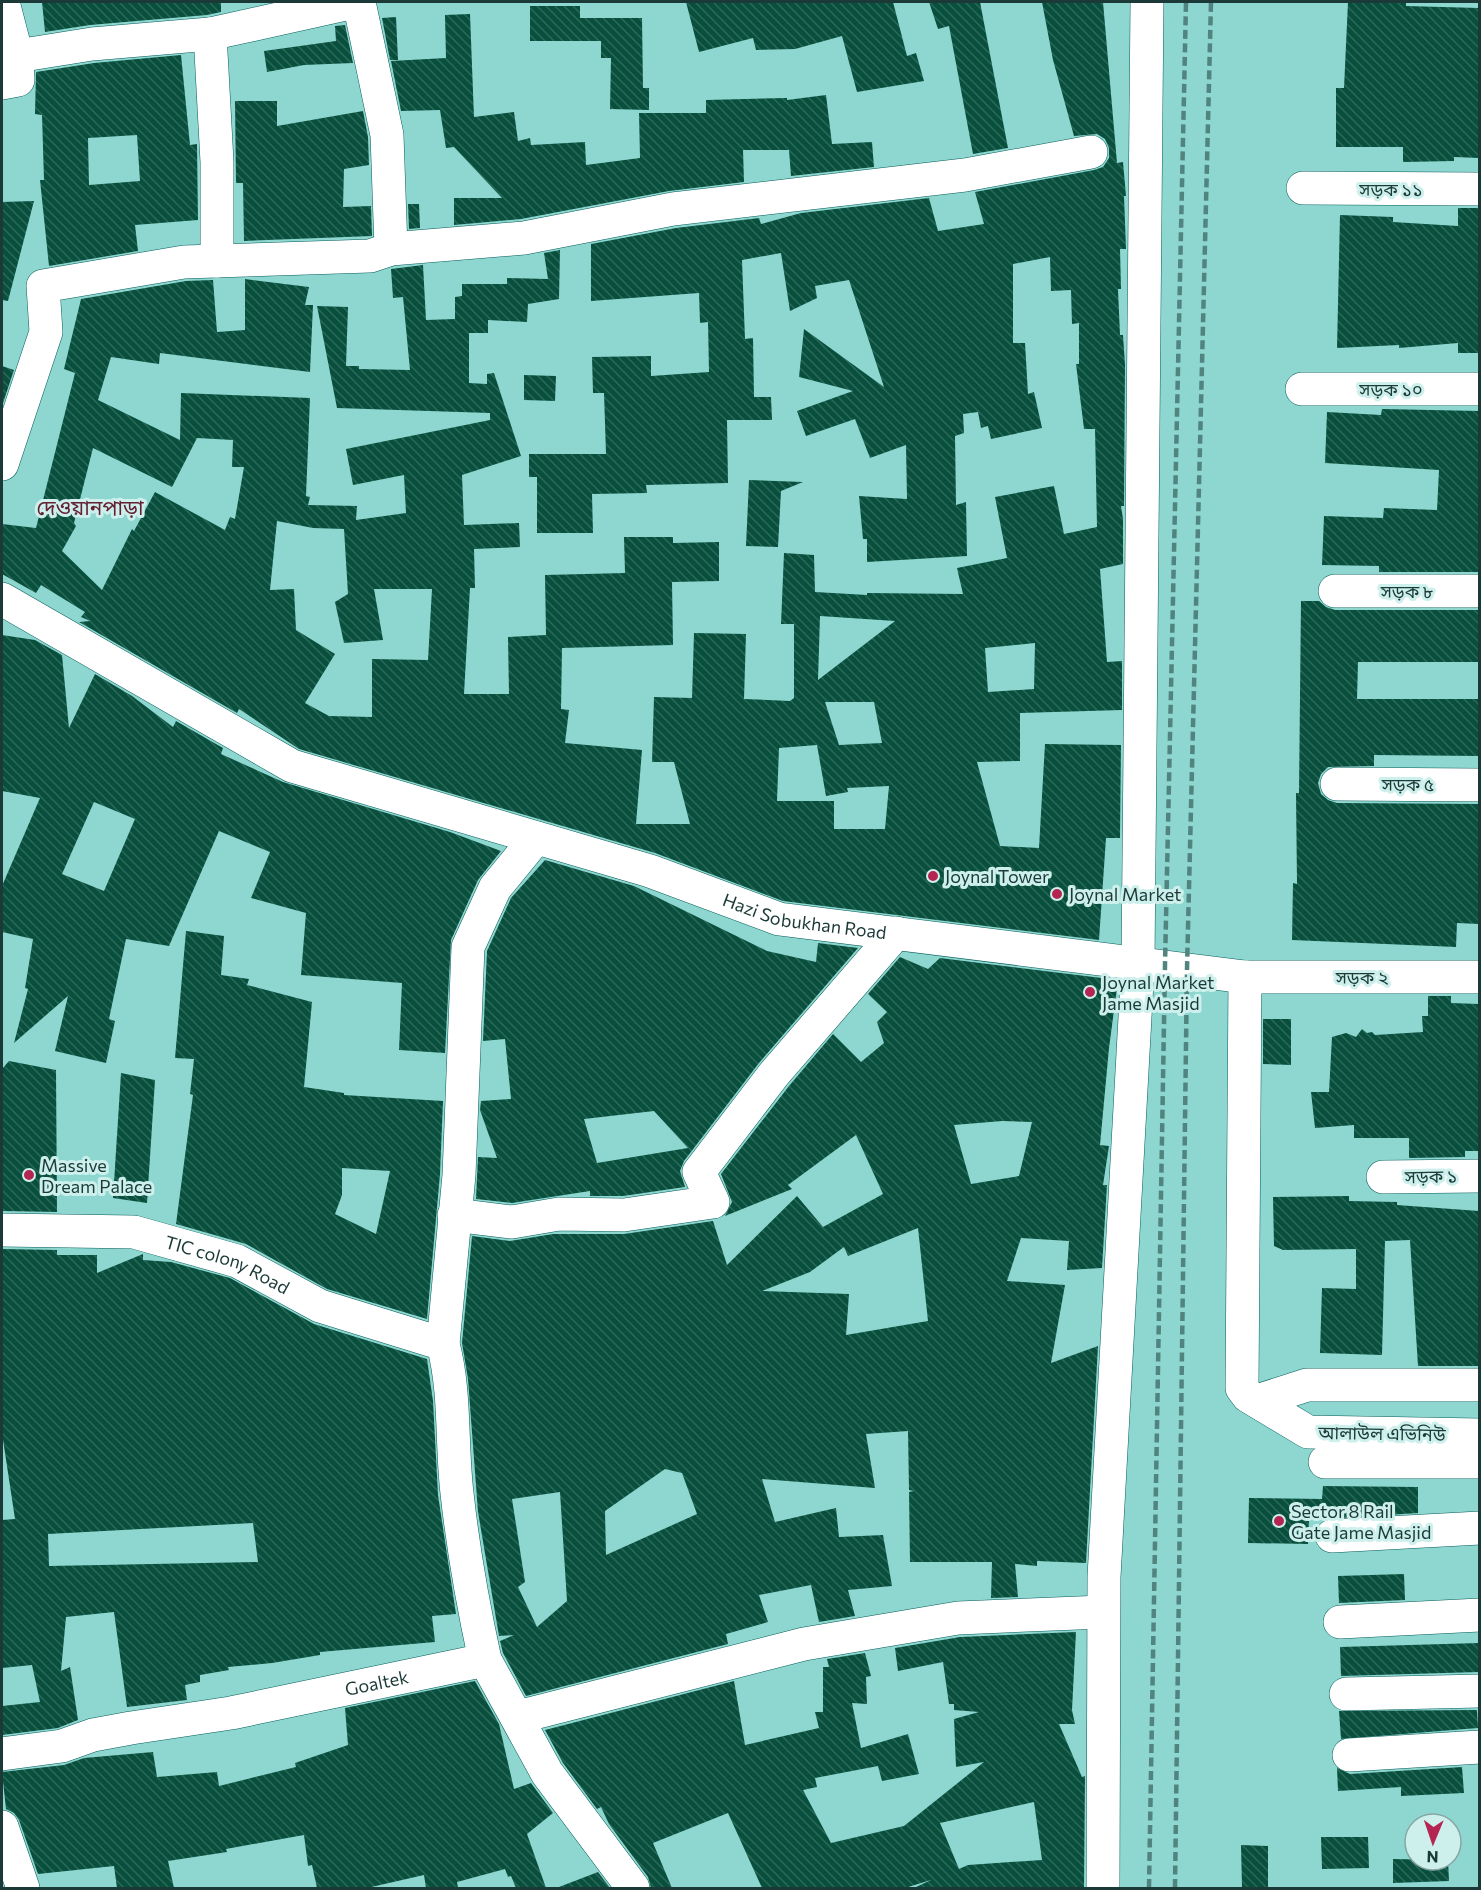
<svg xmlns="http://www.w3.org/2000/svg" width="1481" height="1890" viewBox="0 0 1481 1890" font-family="Commissioner,'Noto Sans Bengali',sans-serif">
  <defs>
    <pattern id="building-back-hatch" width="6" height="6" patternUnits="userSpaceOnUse" patternTransform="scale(1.5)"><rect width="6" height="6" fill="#08503d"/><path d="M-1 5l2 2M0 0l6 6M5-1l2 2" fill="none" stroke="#2c6758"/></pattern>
  </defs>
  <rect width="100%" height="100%" fill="#8ed7d1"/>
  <g fill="url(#building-back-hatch)" fill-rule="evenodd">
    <path d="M42 2H221V12L207 15 90 25 45 32Z"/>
    <path d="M686 2H893L907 56 916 53 924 81 857 92 842 36 795 49 756 50 753 38 699 52Z"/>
    <path d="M929 2H980L1008 148 973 154 949 26 938 29Z"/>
    <path d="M1042 2H1103L1117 163 1123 162 1126 196H1124L1126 249H1120L1121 289H1118L1120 335H1123L1125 365 1124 506H1121L1123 519V564L1100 569 1107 662 1122 661V710L1020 713V761L977 762 1000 846 1039 848 1045 744 1121 745 1120 838H1106L1099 940 783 901 655 853 299 749 239 709 237 713 79 622 90 621 81 617 85 612 41 585 36 593 2 574V524L36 528 75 373 64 369 81 299 186 281 213 280 217 332 245 330V279L309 287 305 305H313L310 372 160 353 159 364 111 357 98 400 180 440 181 393 310 398 306 496 310 497 308 505 357 506 356 520 406 513 404 475 353 485 346 449 490 420V413L337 408 317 306 348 307 346 366H359V369L410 370 403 297 393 298 391 269 423 265 426 320 455 319V297L462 296V284H507V278L548 279 544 253 560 250 559 299 528 304 527 322 488 320V333H469V383L487 384V374L494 373 521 456 462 475 464 525 519 523 520 547 474 549 475 588H470L464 694H509L508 637 546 635 545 575 625 573 624 537H673V543L719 542V581L672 582 673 645 562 648 561 709 569 710 565 743 642 750 636 824H690L674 762H652L654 697 692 698 694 633 746 634 744 699 790 701 794 698V624H781L784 553 814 555 815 592 867 595V593L963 594 957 568 1007 558 995 497 1054 486 1064 534 1097 527 1095 429H1084L1076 364H1079V323L1072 324 1071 290 1051 291 1050 257 1013 264V343H1025L1028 394 1034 392 1042 428 991 439 988 426 981 428 978 412 963 414 964 433 955 436 956 505 966 502 967 556 867 562V539H863L859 496 907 499 906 445 870 458 855 419 806 436 797 411 853 391 799 377 804 329 884 387 849 280 815 286 817 298 790 311 781 253 742 260 745 339 753 338 754 397H771L772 420H727L728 483 646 485 647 493 592 494 593 533H537V477H529V454H606L604 393H593L592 357 651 356V376L709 372 708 322 700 323 699 293 591 301V244L676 228 759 218 761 224 801 213 929 198 938 231 984 224 975 192 1094 170 1103 167 1109 158V148L1105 139 1097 134 1074 136 1053 60ZM197 438 233 440 232 467H244L235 519 230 517 225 530 155 492 134 531 132 529 102 590 62 551 76 526 74 523 93 448 172 487ZM277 521 313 528 344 529 348 594 335 602 344 643 383 640 374 589H432L428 660 372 659V717L329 716 305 703 335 654 296 630 294 589 270 590ZM820 616 895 621 818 680ZM1035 643 1034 689 988 692 985 648ZM825 702H874L882 743 839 745ZM817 745 826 796 848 792 847 788 889 786 885 829H834V801H777L779 748Z"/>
    <path d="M1348 2H1406V6L1479 8V158L1454 157V161L1403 162V147H1336V88H1344Z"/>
    <path d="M530 6H580V18H642L643 88H649V110L610 109 611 58H601V41H530Z"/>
    <path d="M470 14 474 117 514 112 518 141 530 138 531 145 585 142 586 165 640 158 639 113H706V100L787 98V100L826 95 832 144 872 142 874 167 791 176 789 150H743L744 182 669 191 521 219 454 225V198H502L454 147 446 148 440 110 401 111 391 61 446 58 445 15Z"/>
    <path d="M396 17 398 60H390L382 18Z"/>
    <path d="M345 25 353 63 304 65 267 72 264 51 336 41 335 26Z"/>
    <path d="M181 55 190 145 197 144 198 220 135 225 138 251 49 266 40 180H44L42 115 35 114 36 72 94 63ZM137 135 140 181 89 185 88 138Z"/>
    <path d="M235 101H277V126L363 111 368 137 369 165 344 169 343 207 371 206 372 236 244 241 243 183H236Z"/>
    <path d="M34 201 8 301 2 300V202Z"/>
    <path d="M408 204H419L420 228 409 229Z"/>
    <path d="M1458 208H1479V353H1458V343L1399 348V345L1337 348 1340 215 1393 217V222L1458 226Z"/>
    <path d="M2 366 14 370 2 406Z"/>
    <path d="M524 375 556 376 555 401 524 400Z"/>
    <path d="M1382 409 1479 411V572H1379V566L1322 565 1324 516 1383 518 1384 508 1437 510 1439 470 1325 463 1327 412 1381 415Z"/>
    <path d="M749 480 803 482 781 491 778 547 746 546Z"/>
    <path d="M1301 601H1319L1326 607 1335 610H1479V662H1358L1357 699H1479V756L1374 755V766L1328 767 1321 774 1318 783 1321 794 1328 800 1337 803 1479 804V924L1457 923 1456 947 1292 940 1293 883 1297 884 1296 793H1299Z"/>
    <path d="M2 635 35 640 62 655 69 728 95 674 132 696 173 727 176 721 223 748 221 754 283 782 450 832 501 851 478 880 451 940 445 1053 399 1050 402 983 301 975 306 913 251 898 270 852 219 831 169 946 126 939 109 1019 115 1021 106 1063 55 1051 68 996 14 1043 28 989 25 988 33 939 2 932V886L40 798 2 791ZM94 802 135 819 104 891 62 874Z"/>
    <path d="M545 860 634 886 767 951 816 962 818 943 858 948 759 1063 684 1161 680 1171 685 1187 623 1196H590V1191L512 1203 476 1199 478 1157 497 1158 480 1110 481 1101 511 1099 505 1039 483 1041 487 951 511 898ZM654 1111 688 1148 597 1163 584 1119Z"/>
    <path d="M186 931 224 936 221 975 249 979 247 985 312 1002 304 1087 344 1093V1095L443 1101 440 1174 427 1319 327 1289 246 1244 176 1224 193 1095 190 1094 194 1059 175 1058ZM342 1168 390 1171 376 1234 335 1214 342 1195Z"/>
    <path d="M900 957 928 969 940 958 1118 980 1109 1048 1100 1145 1109 1146 1103 1185H1107L1102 1268 1067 1270 1069 1241 1021 1238 1007 1281 1065 1285 1051 1363 1098 1346 1086 1563 1037 1561V1566L1015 1564 1018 1597 991 1598 992 1562H910L909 1492 914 1491 909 1490 908 1431 866 1434 875 1488 762 1479 775 1522 836 1508 839 1537 883 1535 892 1586 848 1590 855 1616 819 1622 811 1585 759 1595 768 1622 726 1634 728 1644 526 1696 503 1653 500 1641 514 1635 499 1636 478 1512 468 1379 462 1343 472 1236 510 1241 553 1234H624L713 1221 727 1265 797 1196 823 1227 883 1194 856 1135 788 1185 792 1189 725 1216 732 1202 721 1174 789 1086 833 1034 861 1062 884 1043 877 1022 887 1012 868 994ZM1002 1121 1032 1122 1019 1176 971 1184 954 1125ZM918 1228 928 1321 846 1335 849 1294 762 1291 810 1272 844 1247 848 1256ZM665 1469 682 1473 697 1514 606 1555 605 1511ZM560 1492 567 1601 537 1627 518 1587 525 1582 512 1499Z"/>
    <path d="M1428 996H1451V1003L1479 1004V1151H1465V1157L1409 1158V1138H1354V1125L1315 1128 1311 1092H1329L1332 1037 1346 1033 1356 1037 1362 1029 1367 1033 1372 1032 1375 1035 1423 1032 1422 1016H1428Z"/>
    <path d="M1263 1019H1291V1065L1263 1064Z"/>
    <path d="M9 1061 56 1070 57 1212 2 1211V1069Z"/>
    <path d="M121 1073 155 1080 147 1203 113 1198Z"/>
    <path d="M1349 1196V1201L1397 1202V1205L1479 1211V1366H1418L1410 1240 1385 1241 1382 1355 1320 1353 1322 1288 1356 1289V1249L1283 1250 1274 1246 1273 1197Z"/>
    <path d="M2 1249 57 1250V1255H97V1273L143 1254V1260L171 1262 230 1278 314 1324 427 1359 433 1401 438 1495 456 1614 432 1616 435 1642 320 1652V1655L272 1663 228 1667 229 1670 200 1675V1682L185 1685 187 1700 127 1707 114 1612 66 1617 61 1671 70 1667 78 1720 58 1728 2 1735V1706L40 1702 32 1665 2 1668V1520L15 1519 2 1433ZM253 1523 258 1562 49 1566 48 1534Z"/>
    <path d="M1323 1486 1418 1487V1513L1309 1520 1308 1544 1248 1543 1249 1498 1322 1499Z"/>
    <path d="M1404 1574 1405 1600 1339 1603 1338 1576Z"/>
    <path d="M1076 1632 1072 1710 1075 1724H1059L1082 1777 1085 1776 1084 1888H914L931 1880 905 1888H762L728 1813 653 1843 672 1888H651L648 1877 609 1824 601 1807 597 1809 563 1763 545 1730 734 1681 745 1745 819 1728 815 1712H823V1667H829L827 1659 865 1653 871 1676 866 1677 867 1704 852 1703 861 1748 908 1734 919 1774 882 1781 878 1766 815 1778 817 1787 803 1790 831 1843 904 1826 984 1762 956 1767 954 1719 979 1712 954 1710V1704H949L943 1662 898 1671 895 1648 960 1637ZM1034 1802 1042 1860 968 1865 959 1869 940 1823Z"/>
    <path d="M1479 1643V1672L1341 1676 1340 1647Z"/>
    <path d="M475 1681 499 1724 514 1789 531 1783 553 1813 527 1834 546 1888H516L511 1876 508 1877 505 1869 457 1882 458 1888H426L424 1875 367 1888H317L312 1865 308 1866 304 1835 226 1849 227 1852 168 1861 174 1888H117L114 1866 38 1874 19 1820 14 1813 6 1809 2 1772 64 1765 84 1758 153 1752 157 1777 217 1772 219 1786 296 1767 295 1763 348 1745 345 1708Z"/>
    <path d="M1477 1710 1478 1728 1341 1739 1339 1711Z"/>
    <path d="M1462 1767 1464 1793 1401 1796V1787L1338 1791 1337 1768 1350 1774Z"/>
    <path d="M1321 1837H1368L1369 1868 1322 1869Z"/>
    <path d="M1241 1845 1268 1846V1888H1242Z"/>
    <path d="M1393 1859 1448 1860 1449 1881 1393 1883Z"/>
    <path d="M598 1872 610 1888H560L559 1887Z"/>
  </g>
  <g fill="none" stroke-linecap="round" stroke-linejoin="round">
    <defs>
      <g id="minor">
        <path d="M359 2 387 135 391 249"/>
        <path d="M210 34 217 162V261"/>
        <path d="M17 56 92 44 210 34 355 2"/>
        <path d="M2 83 18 80 17 56 3 2"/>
        <path d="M1303 188 1480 189"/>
        <path d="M1302 389H1480"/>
        <path d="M2 464 46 332 43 286 184 262 370 256 391 249 524 238 673 209 965 175 1091 152"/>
        <path d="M1335 591H1480"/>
        <path id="s1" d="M2 599 292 766 650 871 779 919 1245 977H1480"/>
        <path d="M1337 784 1480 785"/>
        <path d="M1245 977 1242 1388 1248 1396 1308 1432 1480 1435"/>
        <path d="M1383 1177 1480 1176"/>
        <path d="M454 1215 512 1222 559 1214 624 1215 713 1202 699 1172 774 1074 896 933"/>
        <path id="s2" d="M2 1230 134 1232 237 1261 320 1306 443 1344"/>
        <path d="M1257 1401 1307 1385H1480"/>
        <path d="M1325 1462H1480"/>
        <path d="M1332 1536 1480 1528"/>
        <path d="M1340 1622 1480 1615"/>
        <path d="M485 1660C473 1605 463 1549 457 1493 451 1443 456 1393 443 1344L459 1175 468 947 495 888 536 838"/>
        <path d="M1346 1694 1480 1691"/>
        <path d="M518 1717 804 1644 958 1618 1103 1612"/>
        <path id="s3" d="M2 1754 62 1746 93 1735 131 1728 231 1713 485 1660 547 1773 633 1888"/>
        <path d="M1349 1755 1480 1747"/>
        <path d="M2 1827 23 1888"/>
        <path d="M1103 1888 1104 1577 1138 963 1147 2"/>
      </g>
    </defs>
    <use href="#minor" stroke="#045d59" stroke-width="34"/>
    <use href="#minor" stroke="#fff" stroke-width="33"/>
    <g stroke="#51847f" stroke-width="4.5" stroke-dasharray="9 4.5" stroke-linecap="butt">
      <path d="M1149 1888 1165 965 1186 2"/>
      <path d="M1175 1888 1187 969 1211 2"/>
    </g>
  </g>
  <g fill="#b52551" stroke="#cdf0ed" stroke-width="2">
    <circle cx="933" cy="876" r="6"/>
    <circle cx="1057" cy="894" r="6"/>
    <circle cx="1090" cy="992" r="6"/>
    <circle cx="29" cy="1175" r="6"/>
    <circle cx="1279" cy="1521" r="6"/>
  </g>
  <g text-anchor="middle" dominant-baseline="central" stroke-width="6" stroke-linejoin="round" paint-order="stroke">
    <g font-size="18" fill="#1b3a37" stroke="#cdf0ed">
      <text x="1391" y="189">সড়ক ১১</text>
      <text x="1391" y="389">সড়ক ১০</text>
      <text x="1407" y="591">সড়ক ৮</text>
      <text x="1408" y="784">সড়ক ৫</text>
      <text stroke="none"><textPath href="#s1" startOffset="870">Hazi Sobukhan Road</textPath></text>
      <text x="1362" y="977">সড়ক ২</text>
      <text transform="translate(1431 1176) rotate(-1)">সড়ক ১</text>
      <text stroke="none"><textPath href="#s2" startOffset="231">TIC colony Road</textPath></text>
      <text transform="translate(1382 1433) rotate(1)">আলাউল এভিনিউ</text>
      <text stroke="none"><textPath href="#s3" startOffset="382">Goaltek</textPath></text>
    </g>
    <g font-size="18" fill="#1b3a37" stroke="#cdf0ed" text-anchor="start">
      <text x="945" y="876">Joynal Tower</text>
      <text x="1069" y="894">Joynal Market</text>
      <text x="1102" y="982">Joynal Market<tspan x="1102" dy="21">Jame Masjid</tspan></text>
      <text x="41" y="1165">Massive<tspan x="41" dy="21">Dream Palace</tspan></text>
      <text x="1291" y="1511">Sector 8 Rail<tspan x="1291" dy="21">Gate Jame Masjid</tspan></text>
    </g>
    <g font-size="21" fill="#652031" stroke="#cdf0ed">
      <text x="90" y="506">দেওয়ানপাড়া</text>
    </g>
  </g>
  <rect width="1481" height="1890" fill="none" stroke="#1b3a37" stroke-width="6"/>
  <g transform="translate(1433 1842) rotate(182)"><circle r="28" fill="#cdf0ed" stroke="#86a7a4" stroke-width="1.5"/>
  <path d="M0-4.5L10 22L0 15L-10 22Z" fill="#b52551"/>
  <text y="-9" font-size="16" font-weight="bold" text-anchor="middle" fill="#1b3a37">N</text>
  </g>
</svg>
